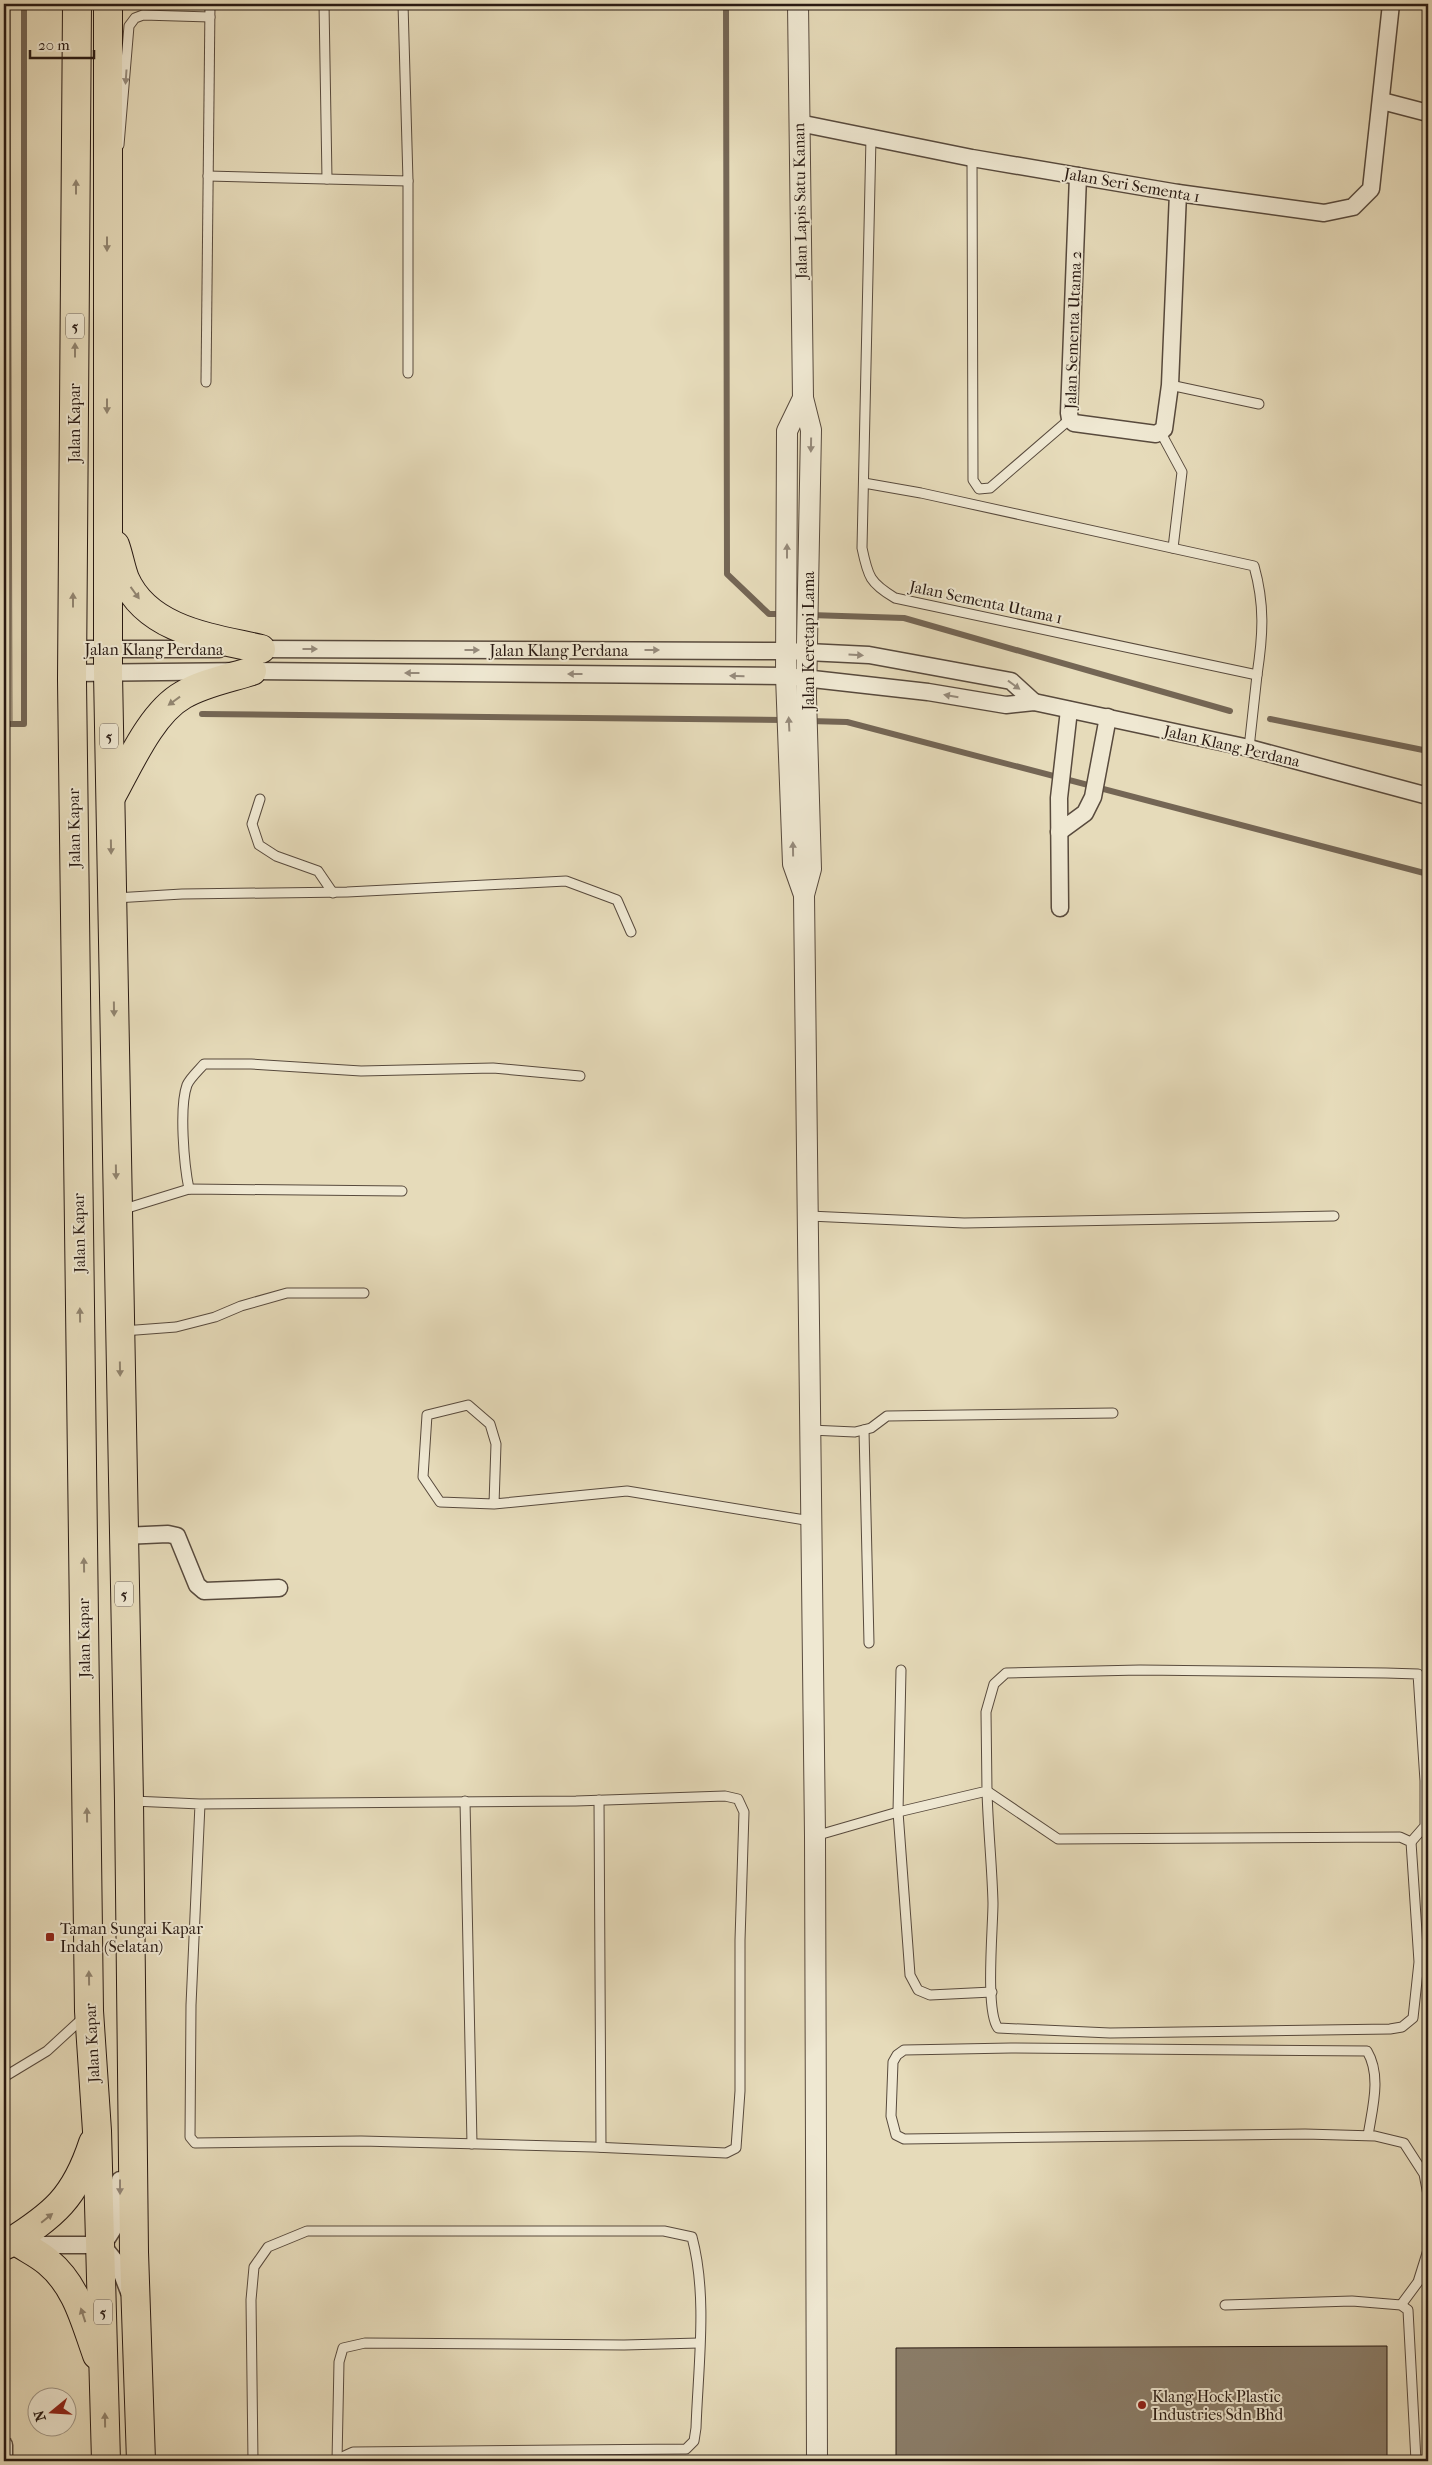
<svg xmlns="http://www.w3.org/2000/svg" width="1432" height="2465" viewBox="0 0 1432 2465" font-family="'IM FELL French Canon',serif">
  <rect width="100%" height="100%" fill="#e6dbba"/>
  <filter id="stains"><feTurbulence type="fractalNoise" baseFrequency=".004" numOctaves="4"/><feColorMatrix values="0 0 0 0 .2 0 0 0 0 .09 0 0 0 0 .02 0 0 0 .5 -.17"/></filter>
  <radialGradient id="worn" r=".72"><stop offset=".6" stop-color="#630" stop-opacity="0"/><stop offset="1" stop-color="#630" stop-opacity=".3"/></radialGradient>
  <path fill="#c6ba9e" stroke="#786a58" d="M4 4H10L12 722H4Z"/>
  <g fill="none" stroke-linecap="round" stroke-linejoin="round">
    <g stroke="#746655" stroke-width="6">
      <path d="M726 4 727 574 769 614H785"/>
      <path d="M810 615 904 618 1230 711"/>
      <path d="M202 714 785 720"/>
      <path d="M1270 719 1428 751"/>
      <path d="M810 721 847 722 1428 874"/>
      <path d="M4 724H24V4"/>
    </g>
  </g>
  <path fill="#8b7e6a" stroke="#291a13" d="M1387 2346V2461H896V2348Z"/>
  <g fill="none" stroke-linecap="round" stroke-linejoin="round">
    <defs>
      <g id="service">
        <path d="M324 4 327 179"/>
        <path d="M871 137 862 548C868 577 870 583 895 598L1257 675 1249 748"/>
        <path d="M119 145 129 26 135 18 143 15 210 17"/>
        <path d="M972 158 973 480 979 489 990 488 1070 419"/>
        <path d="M208 176 408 181 403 4"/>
        <path d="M408 373V181"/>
        <path d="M206 382 210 4"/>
        <path d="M1170 385 1259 404"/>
        <path d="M1161 433 1182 472 1173 548"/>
        <path d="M864 483 921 493 1254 566C1265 605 1263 635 1257 675"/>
        <path d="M260 799 252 824 259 845 276 856 318 871 333 893"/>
        <path d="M115 898 182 894 347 892 566 881 617 900 631 932"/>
        <path d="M189 1189C184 1165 179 1107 187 1085 190 1078 199 1070 204 1064H251L361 1071 493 1068 580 1076"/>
        <path d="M121 1210 189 1189 402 1191"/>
        <path d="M809 1216 964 1223 1334 1216"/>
        <path d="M123 1331 176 1327 215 1317 241 1306 287 1293H364"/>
        <path d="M810 1430 855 1432 871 1428 887 1416 1113 1413"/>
        <path d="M864 1430 869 1643"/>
        <path d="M494 1504 496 1444 490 1424 468 1405 427 1415 423 1477 440 1502 494 1504 627 1491 811 1521"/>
        <path d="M901 1670 898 1812 910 1975 918 1990 930 1995 992 1992"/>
        <path d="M987 1791 1058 1839 1400 1837 1411 1842 1419 1962 1413 2018 1402 2027 1390 2029 1110 2033 998 2028C985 2011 993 1928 993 1903 992 1866 988 1828 987 1791Z"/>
        <path d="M599 1800 601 2147"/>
        <path d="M133 1801 200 1804 576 1801 725 1796 738 1799 744 1812 740 1940V2091L736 2148 726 2153 593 2147 361 2141 195 2143 190 2137 191 2005 200 1804"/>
        <path d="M465 1801 472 2144"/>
        <path d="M815 1836 898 1812 987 1791 986 1712 994 1684 1006 1673 1140 1670 1386 1673 1418 1674 1425 1781V1826L1411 1842"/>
        <path d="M4 2077 47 2051 84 2017"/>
        <path d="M1368 2136C1372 2109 1382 2076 1367 2051L1011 2048 904 2050 897 2055 893 2062 891 2116 896 2135 904 2139 1305 2134 1375 2136 1404 2143 1424 2174 1428 2195"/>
        <path d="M1225 2305 1352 2301 1401 2305 1408 2310 1416 2461"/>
        <path d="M1401 2305 1418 2282 1428 2250"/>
        <path d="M253 2461 251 2300 254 2267 268 2247 307 2231H664L692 2237C708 2297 698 2367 696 2428L694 2441 686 2449 353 2452 333 2461"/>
        <path d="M337 2461 339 2362 343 2348 365 2343 624 2345 699 2343"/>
      </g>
      <g id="minor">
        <path d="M1382 101 1428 113"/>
        <path d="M799 123 972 158 1178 193 1324 213 1353 207 1371 189 1391 4"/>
        <path d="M1078 176 1069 413 1070 419 1074 423 1156 434 1164 429 1170 385 1178 193"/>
        <path d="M73 649H219"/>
        <path d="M254 649 786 651 869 655 1011 681 1034 702"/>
        <path d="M72 673 252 671 786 676 928 692 1006 705 1034 702 1249 748 1428 796"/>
        <path d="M1059 832 1085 813 1093 797 1108 717"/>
        <path d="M1060 908 1059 798 1069 710"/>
        <path d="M123 1536 168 1534 177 1536 197 1585 204 1591 279 1588"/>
        <path d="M26 2245H102"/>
        <path d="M102 2245C122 2220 120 2211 120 2180"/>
        <path d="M102 2245 119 2266 129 2292"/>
        <path d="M4 2445V2461"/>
      </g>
      <g id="tertiary">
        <path d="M798 4 803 398 811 430 806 697 811 869 804 895 815 1836 817 2461"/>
        <path d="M803 398 787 431 786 676 793 864 804 895"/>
      </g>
      <g id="trunk">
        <path d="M77 4 72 680 89 2011 97 2131 106 2461"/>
        <path d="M108 4V673L129 1801 134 2252 141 2461"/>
        <path d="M115 545C119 556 121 569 125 579 148 631 213 638 261 649"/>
        <path d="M111 797C129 765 151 713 183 695 203 683 230 678 252 671"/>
        <path d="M6 2245C54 2215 75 2198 93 2143"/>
        <path d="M22 2245C30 2250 40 2255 48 2262 77 2286 85 2322 97 2355"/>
      </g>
    </defs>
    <use href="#service" stroke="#584a3d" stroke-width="11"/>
    <use href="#minor" stroke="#584a3d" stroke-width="19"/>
    <use href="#tertiary" stroke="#584a3d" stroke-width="22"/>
    <use href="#trunk" stroke="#291a13" stroke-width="30"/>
    <use href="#service" stroke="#efe8d2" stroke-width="9"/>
    <use href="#minor" stroke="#efe8d2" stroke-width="16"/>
    <use href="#tertiary" stroke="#efe8d2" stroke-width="20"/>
    <use href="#trunk" stroke="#e6dbba" stroke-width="28"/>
  </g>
  <defs><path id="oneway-solid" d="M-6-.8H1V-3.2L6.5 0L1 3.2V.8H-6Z" transform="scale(1.25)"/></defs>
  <g fill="#968b7c">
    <use href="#oneway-solid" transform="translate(126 77) rotate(94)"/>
    <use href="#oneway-solid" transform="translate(811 445) rotate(91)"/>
    <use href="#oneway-solid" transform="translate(787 551) rotate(-90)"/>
    <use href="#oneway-solid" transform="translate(310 649)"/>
    <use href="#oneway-solid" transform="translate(472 650)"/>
    <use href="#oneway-solid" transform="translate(652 650)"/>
    <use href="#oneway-solid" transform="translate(856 655) rotate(3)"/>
    <use href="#oneway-solid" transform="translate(412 673) rotate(-180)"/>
    <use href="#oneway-solid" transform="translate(575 674) rotate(-180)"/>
    <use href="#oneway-solid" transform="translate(737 676) rotate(-179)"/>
    <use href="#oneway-solid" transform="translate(1014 685) rotate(36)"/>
    <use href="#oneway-solid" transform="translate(951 696) rotate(-170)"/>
    <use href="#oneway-solid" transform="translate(789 724) rotate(-93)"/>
    <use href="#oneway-solid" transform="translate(793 849) rotate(-91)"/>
    <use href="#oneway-solid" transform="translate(120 2187) rotate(90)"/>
  </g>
  <g fill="#91846f">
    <use href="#oneway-solid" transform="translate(76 187) rotate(-90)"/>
    <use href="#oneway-solid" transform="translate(107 244) rotate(90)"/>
    <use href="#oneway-solid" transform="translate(75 350) rotate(-90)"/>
    <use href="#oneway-solid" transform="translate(107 406) rotate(90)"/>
    <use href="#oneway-solid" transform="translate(135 593) rotate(54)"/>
    <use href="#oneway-solid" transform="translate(73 600) rotate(-90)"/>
    <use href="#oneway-solid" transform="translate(174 701) rotate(144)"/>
    <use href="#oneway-solid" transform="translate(111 847) rotate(89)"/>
    <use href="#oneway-solid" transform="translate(114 1009) rotate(89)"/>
    <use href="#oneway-solid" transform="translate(116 1172) rotate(89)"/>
    <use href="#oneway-solid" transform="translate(80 1315) rotate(-91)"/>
    <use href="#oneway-solid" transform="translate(120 1369) rotate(89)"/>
    <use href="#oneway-solid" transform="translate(84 1565) rotate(-91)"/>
    <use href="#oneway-solid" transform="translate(87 1815) rotate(-91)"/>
    <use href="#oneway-solid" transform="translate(89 1978) rotate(-91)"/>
    <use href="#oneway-solid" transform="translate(47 2218) rotate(-39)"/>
    <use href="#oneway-solid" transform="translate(83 2315) rotate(-108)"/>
    <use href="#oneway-solid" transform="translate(105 2420) rotate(-91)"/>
  </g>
  <g fill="#8f2418" stroke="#efe8d2" stroke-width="2">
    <rect x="45" y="1932" width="10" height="10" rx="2.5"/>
    <circle cx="1142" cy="2405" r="5"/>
  </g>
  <g text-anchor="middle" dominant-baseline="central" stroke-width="4" stroke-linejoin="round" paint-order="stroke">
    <g fill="#efe8d2" stroke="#64584c" stroke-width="1">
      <rect x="66" y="313.5" width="18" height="25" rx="4"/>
      <rect x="100" y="723.5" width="18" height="25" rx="4"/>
      <rect x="115" y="1581.5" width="18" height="25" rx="4"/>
      <rect x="94" y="2299.5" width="18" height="25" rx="4"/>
    </g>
    <g font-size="15" font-weight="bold" fill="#291a13">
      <text x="75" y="326">5</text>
      <text x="109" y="736">5</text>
      <text x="124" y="1594">5</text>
      <text x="103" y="2312">5</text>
    </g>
    <g font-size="16" fill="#291a13" stroke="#efe8d2">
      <text transform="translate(1132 185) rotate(10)">Jalan Seri Sementa 1</text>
      <text transform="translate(800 201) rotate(-91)">Jalan Lapis Satu Kanan</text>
      <text transform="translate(1073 330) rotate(-88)">Jalan Sementa Utama 2</text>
      <text transform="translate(74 423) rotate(-90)">Jalan Kapar</text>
      <text transform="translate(986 602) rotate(12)">Jalan Sementa Utama 1</text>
      <text transform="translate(808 641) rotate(-90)">Jalan Keretapi Lama</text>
      <text x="154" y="649">Jalan Klang Perdana</text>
      <text x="559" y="650">Jalan Klang Perdana</text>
      <text transform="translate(1232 746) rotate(13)">Jalan Klang Perdana</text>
      <text transform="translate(74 828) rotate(-91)">Jalan Kapar</text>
      <text transform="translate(79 1233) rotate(-91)">Jalan Kapar</text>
      <text transform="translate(84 1638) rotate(-91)">Jalan Kapar</text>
      <text transform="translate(92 2043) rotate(-93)">Jalan Kapar</text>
    </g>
    <g font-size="16" fill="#291a13" stroke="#efe8d2" text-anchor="start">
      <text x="60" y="1928">Taman Sungai Kapar<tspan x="60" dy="18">Indah (Selatan)</tspan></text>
      <text x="1152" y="2396">Klang Hock Plastic<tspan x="1152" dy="18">Industries Sdn Bhd</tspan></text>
    </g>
  </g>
  <rect width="1432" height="2465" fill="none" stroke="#e6dbba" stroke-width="20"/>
  <rect x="5" y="5" width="1422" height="2455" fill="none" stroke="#291a13" stroke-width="2.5"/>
  <rect x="10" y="10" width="1412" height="2445" fill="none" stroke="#291a13"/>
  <g transform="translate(52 2412) rotate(252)"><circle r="24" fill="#efe8d2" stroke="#a09686"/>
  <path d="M0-4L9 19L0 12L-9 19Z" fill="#8f2418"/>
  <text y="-8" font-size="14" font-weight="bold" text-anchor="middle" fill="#291a13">N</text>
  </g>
  <path d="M30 50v8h64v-8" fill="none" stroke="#291a13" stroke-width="2.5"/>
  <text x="38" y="50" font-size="15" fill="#291a13" stroke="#efe8d2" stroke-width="4" paint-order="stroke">20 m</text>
  <rect width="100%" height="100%" filter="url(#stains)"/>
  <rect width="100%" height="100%" fill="url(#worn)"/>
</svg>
